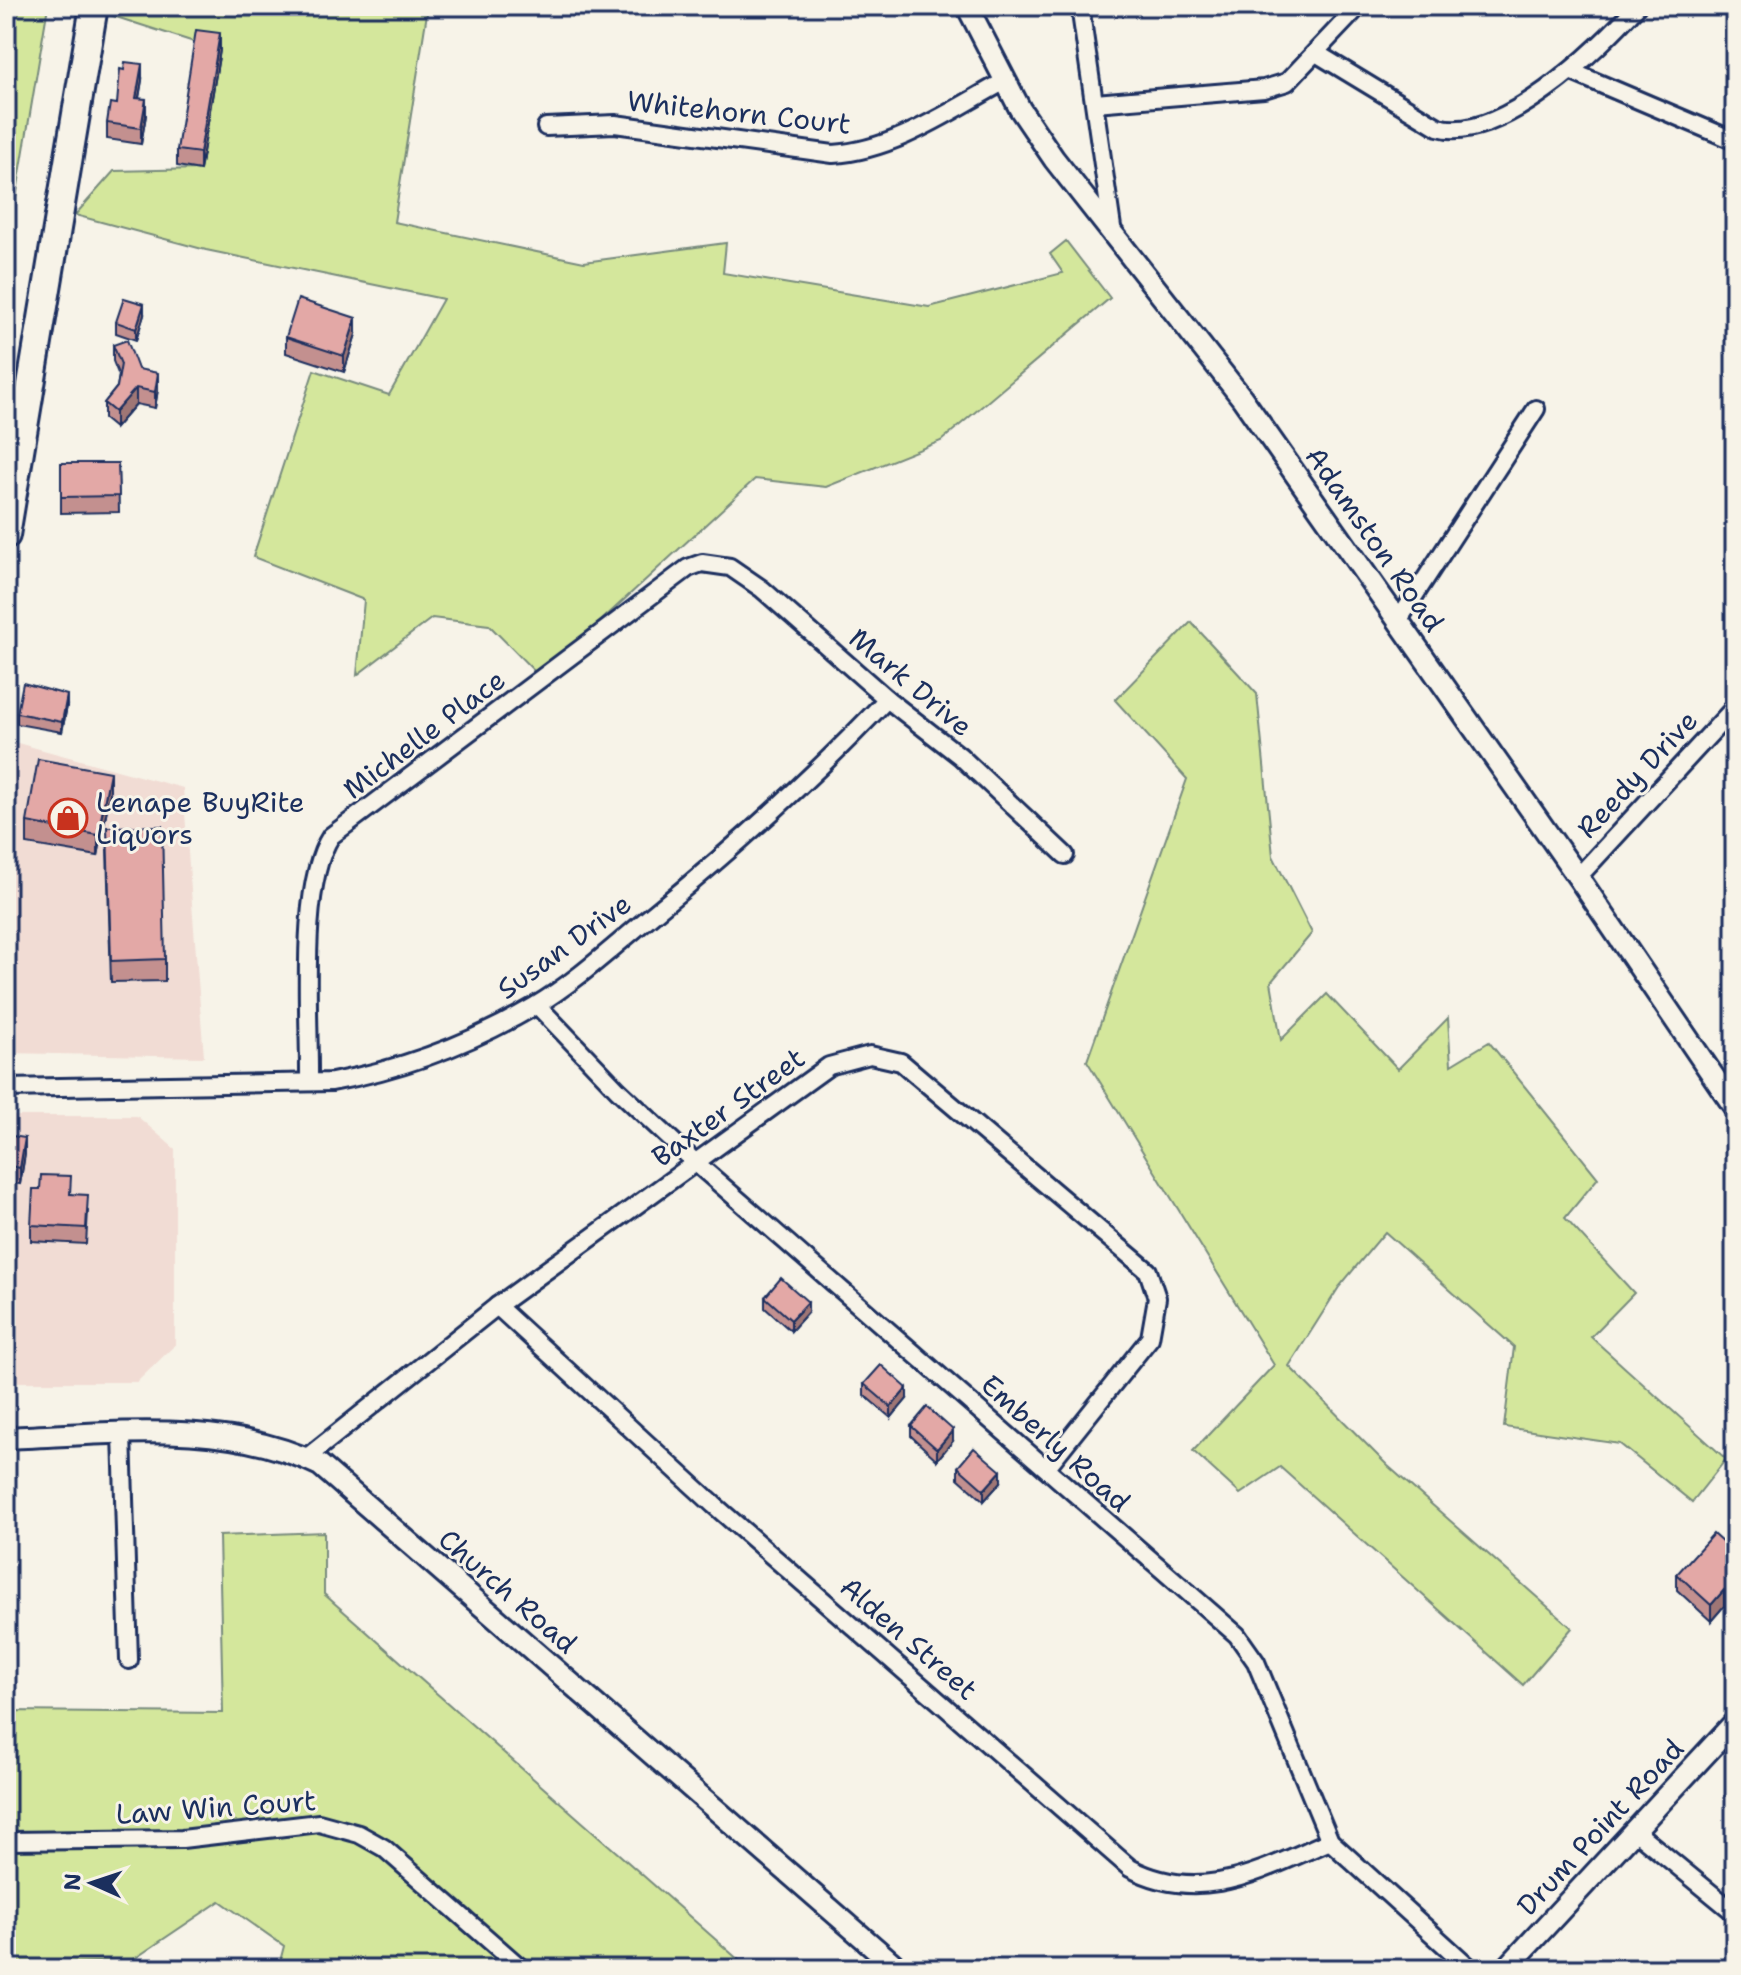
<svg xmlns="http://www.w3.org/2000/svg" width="1741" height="1975" viewBox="0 0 1741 1975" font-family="'Shantell Sans',sans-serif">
  <rect width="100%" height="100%" fill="#f7f3e8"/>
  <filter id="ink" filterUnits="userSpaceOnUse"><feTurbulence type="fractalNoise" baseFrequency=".0125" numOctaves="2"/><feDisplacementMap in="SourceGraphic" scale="16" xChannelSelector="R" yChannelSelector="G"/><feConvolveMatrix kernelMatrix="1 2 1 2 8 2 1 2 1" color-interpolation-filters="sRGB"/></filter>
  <g filter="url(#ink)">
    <g fill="#f1dcd4">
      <path d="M10 741 183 788 204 1057 6 1053V771Z"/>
      <path d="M6 1116H137L175 1149V1345L137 1382H6Z"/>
    </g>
    <g fill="#d4e79c" stroke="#788b7d" stroke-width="2">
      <path d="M6 6H48L6 258Z"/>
      <path d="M112 6 428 7 394 222 584 262 726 243 723 273 929 307 1063 273 1050 254 1066 241 1110 298 941 441 826 487 755 479 540 677 489 625 432 618 357 675 364 600 253 557 314 370 389 395 443 299 206 250 75 215 114 171 200 169 219 50 110 15Z"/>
      <path d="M1191 622 1257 694 1273 856 1312 933 1271 982 1281 1040 1327 994 1398 1069 1448 1018 1451 1065 1489 1042 1598 1178 1565 1218 1634 1293 1591 1337 1726 1459 1692 1502 1620 1444 1504 1427 1514 1347 1385 1232 1339 1287 1289 1366 1388 1466 1572 1628 1523 1685 1280 1467 1240 1494 1193 1451 1274 1365 1087 1061 1187 779 1115 700Z"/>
      <path d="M324 1532V1594L749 1969H278L284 1946 220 1901 131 1961 6 1965V1711L223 1713 219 1536Z"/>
    </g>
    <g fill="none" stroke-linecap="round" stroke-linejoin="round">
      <defs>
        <g id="minor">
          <path d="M1080 6 1113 234"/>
          <path d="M1316 53 1438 127C1499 145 1599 49 1637 6"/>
          <path d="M1570 71 1735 141"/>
          <path d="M1095 103 1264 89 1287 82 1359 6"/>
          <path d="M546 127 615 124 833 154C896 150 951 110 1005 81"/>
          <path d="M1398 621 1536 409"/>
          <path d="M1578 877 1735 707"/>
          <path d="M537 1005 618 1090 696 1163 1237 1635 1256 1662 1330 1841 1471 1969"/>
          <path d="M309 1082C310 1018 298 886 331 836L688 568 702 563 730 567 762 589 887 699 960 756 1065 855"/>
          <path d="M6 1088 332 1082C403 1069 472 1043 535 1006 574 983 611 949 646 920 731 851 812 779 887 699"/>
          <path d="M497 1306 714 1505 1130 1868C1202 1906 1263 1869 1330 1841"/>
          <path d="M122 1434 129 1660"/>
          <path d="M306 1458 497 1306 829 1066 870 1055 901 1062 1148 1271 1157 1298 1150 1338 1046 1468"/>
          <path d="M1635 1831 1735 1913"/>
          <path d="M6 1841 182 1839 319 1823 359 1834 384 1848 522 1969"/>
        </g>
        <g id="tertiary">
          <path d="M967 6 1020 109 1054 159 1242 398 1578 877 1735 1108"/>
          <path d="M6 1438C110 1434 223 1418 320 1465L899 1969"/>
          <path d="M1506 1969 1735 1722"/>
        </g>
        <path id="primary" d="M6 535 94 6"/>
      </defs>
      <use href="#minor" stroke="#1b2f5e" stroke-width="22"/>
      <use href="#tertiary" stroke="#1b2f5e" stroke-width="26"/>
      <use href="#primary" stroke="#1b2f5e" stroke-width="32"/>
      <use href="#minor" stroke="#f7f3e8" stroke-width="16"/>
      <use href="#tertiary" stroke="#f7f3e8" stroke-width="20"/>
      <use href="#primary" stroke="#f7f3e8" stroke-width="26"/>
    </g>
    <g fill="#c3908f" stroke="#1b2f5e" stroke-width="2">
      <path d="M220 50 200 170 177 166V150Z"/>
      <path d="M142 80 139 98 146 115 141 144 107 139V123L117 104Z"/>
      <path d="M144 315 136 340 116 333V322Z"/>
      <path d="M356 334 344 372 286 353V337Z"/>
      <path d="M113 345 158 389 155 408 136 404 115 428 104 419V403L117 387 119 376 113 361Z"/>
      <path d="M61 463H118L119 512 61 513Z"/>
      <path d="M67 706 62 732 17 724V713Z"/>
      <path d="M110 793 98 856 27 844V822Z"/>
      <path d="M107 849 165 959V981L111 982Z"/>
      <path d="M6 1135 25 1154 20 1184 6 1182Z"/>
      <path d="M71 1194 88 1211 86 1244 31 1241V1225Z"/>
      <path d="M765 1297 808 1312 791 1331 765 1308Z"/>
      <path d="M864 1384 907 1399 891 1418 864 1395Z"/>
      <path d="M911 1426 953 1441 937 1460 911 1436Z"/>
      <path d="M958 1467 1001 1482 984 1501 958 1478Z"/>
      <path d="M1735 1554V1616L1724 1606 1711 1621 1677 1590V1574Z"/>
    </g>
    <g fill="#9f7674" stroke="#1b2f5e" stroke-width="2">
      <path d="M220 33V50L200 170V153Z"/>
      <path d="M142 64V80L136 114V98Z"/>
      <path d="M146 99V115L141 144V128Z"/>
      <path d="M144 304V315L136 340V329Z"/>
      <path d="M356 318V334L344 372V356Z"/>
      <path d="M158 373V389L155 408V392Z"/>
      <path d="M136 388V404L115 428V412Z"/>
      <path d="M67 695V706L62 732V722Z"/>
      <path d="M110 772V793L98 856V835Z"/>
      <path d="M25 1138V1154L20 1184V1168Z"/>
      <path d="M808 1302V1312L791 1331V1320Z"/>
      <path d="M907 1388V1399L891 1418V1407Z"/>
      <path d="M953 1430V1441L937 1460V1449Z"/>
      <path d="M1001 1471V1482L984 1501V1490Z"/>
      <path d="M1724 1590V1606L1711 1621V1605Z"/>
    </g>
    <g fill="#e3a8a6" stroke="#1b2f5e" stroke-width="2">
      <path d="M196 30 220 33 200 153 177 150Z"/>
      <path d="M125 62 142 64 136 98 146 99 141 128 107 123 110 103 117 104 120 69 124 70Z"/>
      <path d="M124 298 144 304 136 329 116 322Z"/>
      <path d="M298 299 356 318 344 356 286 337Z"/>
      <path d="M127 340 138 369 158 373 155 392 136 388 115 412 104 403 117 387 121 364 113 345Z"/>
      <path d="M61 463H118L119 496 61 497Z"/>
      <path d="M23 683 67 695 62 722 17 713Z"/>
      <path d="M38 759 110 772 98 835 27 822Z"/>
      <path d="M162 826 165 959 111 961 107 827Z"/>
      <path d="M6 1135 25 1138 20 1168 6 1165Z"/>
      <path d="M41 1175 71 1176 70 1194 88 1195 86 1228 31 1225 33 1189H40Z"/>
      <path d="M781 1278 808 1302 791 1320 765 1297Z"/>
      <path d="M881 1365 907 1388 891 1407 864 1384Z"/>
      <path d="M927 1407 953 1430 937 1449 911 1426Z"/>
      <path d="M974 1448 1001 1471 984 1490 958 1467Z"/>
      <path d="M1713 1534 1735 1554V1600L1724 1590 1711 1605 1677 1574Z"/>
    </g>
  </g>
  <defs>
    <symbol id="shop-ring" viewBox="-11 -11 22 22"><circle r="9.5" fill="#f7f3e8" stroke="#c8321e" stroke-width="1.5"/><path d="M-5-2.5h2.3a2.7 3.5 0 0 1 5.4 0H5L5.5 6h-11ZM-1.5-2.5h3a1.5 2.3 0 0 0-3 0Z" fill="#c8321e"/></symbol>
  </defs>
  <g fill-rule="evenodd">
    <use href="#shop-ring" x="46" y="796" width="44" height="44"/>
  </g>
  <g text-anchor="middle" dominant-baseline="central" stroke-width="6" stroke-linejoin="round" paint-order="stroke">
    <g font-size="28" fill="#1b2f5e" stroke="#f7f3e8">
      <text transform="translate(739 112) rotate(6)">Whitehorn Court</text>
      <text transform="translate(1375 539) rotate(55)">Adamston Road</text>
      <text transform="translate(911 682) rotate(40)">Mark Drive</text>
      <text transform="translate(424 734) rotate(-37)">Michelle Place</text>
      <text transform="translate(1637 774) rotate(-47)">Reedy Drive</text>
      <text transform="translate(564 946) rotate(-36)">Susan Drive</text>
      <text transform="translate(728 1107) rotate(-36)">Baxter Street</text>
      <text transform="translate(1056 1443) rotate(42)">Emberly Road</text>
      <text transform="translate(508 1591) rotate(41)">Church Road</text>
      <text transform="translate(909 1638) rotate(41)">Alden Street</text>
      <text transform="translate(216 1807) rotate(-4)">Law Win Court</text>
      <text transform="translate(1600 1827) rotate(-47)">Drum Point Road</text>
    </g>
    <g font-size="28" fill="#1b2f5e" stroke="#f7f3e8" text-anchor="start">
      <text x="96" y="802">Lenape BuyRite<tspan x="96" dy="32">Liquors</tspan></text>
    </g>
  </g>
  <rect width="1741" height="1975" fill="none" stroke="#f7f3e8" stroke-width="32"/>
  <rect x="16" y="16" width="1709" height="1943" fill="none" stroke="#1b2f5e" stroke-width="3" filter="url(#ink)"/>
  <g transform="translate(92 1883) rotate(273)" stroke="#f7f3e8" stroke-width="6" paint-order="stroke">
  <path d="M0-6L14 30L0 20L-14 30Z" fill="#1b2f5e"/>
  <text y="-12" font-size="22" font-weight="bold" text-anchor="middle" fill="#1b2f5e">N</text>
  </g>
</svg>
